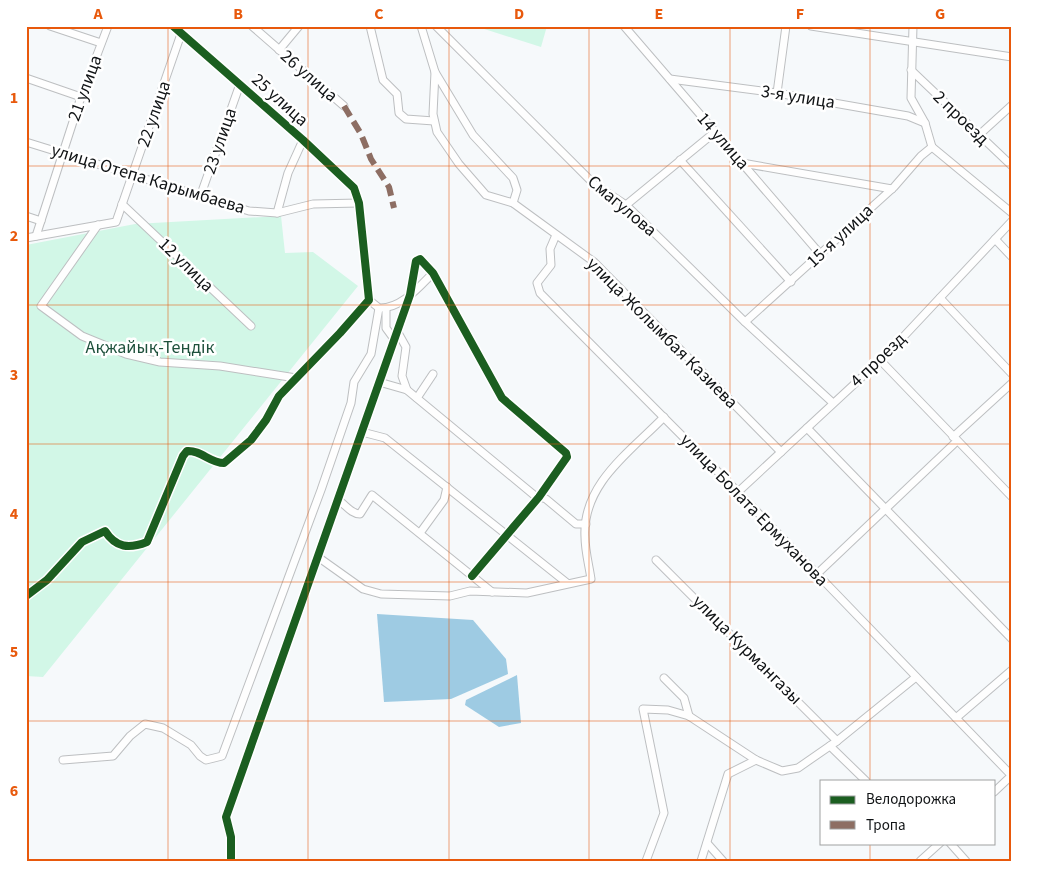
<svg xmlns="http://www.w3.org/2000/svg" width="1038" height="887" viewBox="0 0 1038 887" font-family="'Source Sans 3',sans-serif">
  <rect width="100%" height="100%" fill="#f6f9fb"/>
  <g fill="#d2f7e7">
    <path d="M475 26H547L541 47Z"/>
    <path d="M281 216 285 253 313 252 358 286 43 677 26 676V245L135 224Z"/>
  </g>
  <g fill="#9ecbe3">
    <path d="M377 614 473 620 506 659 508 674 451 699 384 702Z"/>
    <path d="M517 675 521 723 499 727 465 705 466 700Z"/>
  </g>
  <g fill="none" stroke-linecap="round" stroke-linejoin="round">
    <defs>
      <g id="minor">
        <path d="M50 26 101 43"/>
        <path d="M252 26 344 106"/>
        <path d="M370 26 383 80 397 94 399 113 406 119 434 121"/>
        <path d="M421 26 435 72 473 135 513 178 517 190 513 203 594 262 781 452"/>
        <path d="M436 26 594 184 626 205 745 322 833 403"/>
        <path d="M624 26 821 255"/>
        <path d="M811 26 1012 57"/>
        <path d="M913 26 911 98 925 123 932 147"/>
        <path d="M279 50 299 26"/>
        <path d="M911 70 1012 166"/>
        <path d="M435 72 433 114 437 132 459 164 486 195 513 203"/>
        <path d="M26 78 81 97"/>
        <path d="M670 79 777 93 908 116 925 123"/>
        <path d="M777 93 786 26"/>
        <path d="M979 135 1012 105"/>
        <path d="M26 142 249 211 277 213 313 204 359 203"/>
        <path d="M932 147 1012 213"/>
        <path d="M680 160 791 282"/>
        <path d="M742 163 892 189"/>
        <path d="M200 197 240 84"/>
        <path d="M122 204 251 326"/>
        <path d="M626 205 715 132"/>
        <path d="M277 213 288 173 303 140"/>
        <path d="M26 216 41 221"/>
        <path d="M98 225 41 306 82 336 126 354 160 362 220 366 296 378"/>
        <path d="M556 235 550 249 551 265 537 283 540 293 738 492 1012 776"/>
        <path d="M36 236 81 97 108 26"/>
        <path d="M26 238 116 222 181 34"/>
        <path d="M995 239 1012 257"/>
        <path d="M940 298 1012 374"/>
        <path d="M369 300 379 308C401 309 419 287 433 273"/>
        <path d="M386 308V328L394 339"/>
        <path d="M745 322 894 187 921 156 932 147"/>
        <path d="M397 331 406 347 402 376 407 390"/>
        <path d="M880 360 1012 497"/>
        <path d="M379 382 407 390 534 495 546 499 576 524H586"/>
        <path d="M417 398 433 374"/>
        <path d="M807 428 1012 639"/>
        <path d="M362 432 385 438 567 583"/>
        <path d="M953 437 1012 383"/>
        <path d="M738 492 890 351 1012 221"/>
        <path d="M338 500C345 504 351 514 360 514L372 495 492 592"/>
        <path d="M420 533 444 500 447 487"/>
        <path d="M318 557 363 589 381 594 450 596 470 591 527 593 591 579C589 565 585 551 585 537 582 484 630 452 664 417"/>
        <path d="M656 560 837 741"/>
        <path d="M817 574 957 441"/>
        <path d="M26 596 47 580 82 542 105 531C116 548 129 549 147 542L183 456 187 451C201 450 210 463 224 463L251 440 266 420 279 396 340 333 369 300 359 203 354 188 303 140 173 26"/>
        <path d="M664 678 684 698 689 716"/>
        <path d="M956 718 1012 670"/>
        <path d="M830 746 866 781"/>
        <path d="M63 760 113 756 130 736 145 724 163 728 191 745 200 756 206 760 222 756 321 490 351 403 354 382 371 354 379 308"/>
        <path d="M994 792 1011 776"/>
        <path d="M707 843 723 861"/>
        <path d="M950 843 966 861"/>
        <path d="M231 861V837L226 817 410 295 416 261 420 259 433 273 502 398 566 453 567 457 539 497 472 576"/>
        <path d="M646 861 664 813 643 709 668 710 689 716 756 760 782 771 798 768 837 741 916 677"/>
        <path d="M701 861 728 774 756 760"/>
        <path d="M920 861 940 843"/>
      </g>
    </defs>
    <use href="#minor" stroke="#bdbfc1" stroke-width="9"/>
    <use href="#minor" stroke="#fefefe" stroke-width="7"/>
    <path stroke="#8d6e63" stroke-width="6" stroke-dasharray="12 6" stroke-linecap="butt" d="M344 106 361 134 371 159 389 187 394 208"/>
    <defs>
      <g id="cycleway">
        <path d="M26 596 47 580 82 542 105 531C116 548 129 549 147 542L183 456 187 451C201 450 210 463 224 463L251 440 266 420 279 396 340 333 369 300 359 203 354 188 303 140 173 26"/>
        <path d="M231 861V837L226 817 410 295 416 261 420 259 433 273 502 398 566 453 567 457 539 497 472 576"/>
      </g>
    </defs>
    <use href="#cycleway" stroke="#fff" stroke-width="11"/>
    <use href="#cycleway" stroke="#1b5e20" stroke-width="8"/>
  </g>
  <path fill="none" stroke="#e8590c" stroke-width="1" stroke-opacity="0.55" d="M168 26V861M308 26V861M449 26V861M589 26V861M730 26V861M870 26V781M26 166H1012M26 305H1012M26 444H1012M26 582H1012M26 721H1012M870 843V861"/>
  <g text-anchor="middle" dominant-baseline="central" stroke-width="5" stroke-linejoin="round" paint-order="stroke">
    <g font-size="18" fill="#101315" stroke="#fff">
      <text transform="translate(309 76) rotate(41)">26 улица</text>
      <text transform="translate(85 88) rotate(-70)">21 улица</text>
      <text transform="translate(798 97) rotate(9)">3-я улица</text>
      <text transform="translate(280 100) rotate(42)">25 улица</text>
      <text transform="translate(154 114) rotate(-71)">22 улица</text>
      <text transform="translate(961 118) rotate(44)">2 проезд</text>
      <text transform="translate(220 141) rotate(-71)">23 улица</text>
      <text transform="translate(723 141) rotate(49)">14 улица</text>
      <text transform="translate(148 179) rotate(17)">улица Отепа Карымбаева</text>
      <text transform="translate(622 206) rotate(40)">Смагулова</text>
      <text transform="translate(840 236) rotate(-43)">15-я улица</text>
      <text transform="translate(186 265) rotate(44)">12 улица</text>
      <text transform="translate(662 333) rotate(45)">улица Жолымбая Казиева</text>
      <text transform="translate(878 360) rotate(-44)">4 проезд</text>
      <text transform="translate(754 510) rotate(46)">улица Болата Ермуханова</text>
      <text transform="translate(747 650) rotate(45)">улица Курмангазы</text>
    </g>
    <g font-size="18" fill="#1e513c" stroke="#fff">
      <text x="150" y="347">Ақжайық-Теңдік</text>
    </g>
  </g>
  <rect width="1038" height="887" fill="none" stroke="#ffffff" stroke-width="55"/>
  <rect x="820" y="780" width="175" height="65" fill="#ffffff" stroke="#9fa1a1"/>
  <rect x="830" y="796" width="25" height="8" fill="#1b5e20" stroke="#9fa1a1"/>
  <text x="866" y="804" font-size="15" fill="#101315">Велодорожка</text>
  <rect x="830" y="821" width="25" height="8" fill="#8d6e63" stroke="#9fa1a1"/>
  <text x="866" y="830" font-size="15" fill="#101315">Тропа</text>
  <rect x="28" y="28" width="982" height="832" fill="none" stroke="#e8590c" stroke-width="2"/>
  <g font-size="16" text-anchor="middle" font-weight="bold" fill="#e8590c">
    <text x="98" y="19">A</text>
    <text x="238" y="19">B</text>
    <text x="379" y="19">C</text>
    <text x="519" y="19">D</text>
    <text x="659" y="19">E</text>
    <text x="800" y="19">F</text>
    <text x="940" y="19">G</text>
    <text x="14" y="103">1</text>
    <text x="14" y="241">2</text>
    <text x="14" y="380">3</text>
    <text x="14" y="519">4</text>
    <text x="14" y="657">5</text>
    <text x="14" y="796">6</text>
  </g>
</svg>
